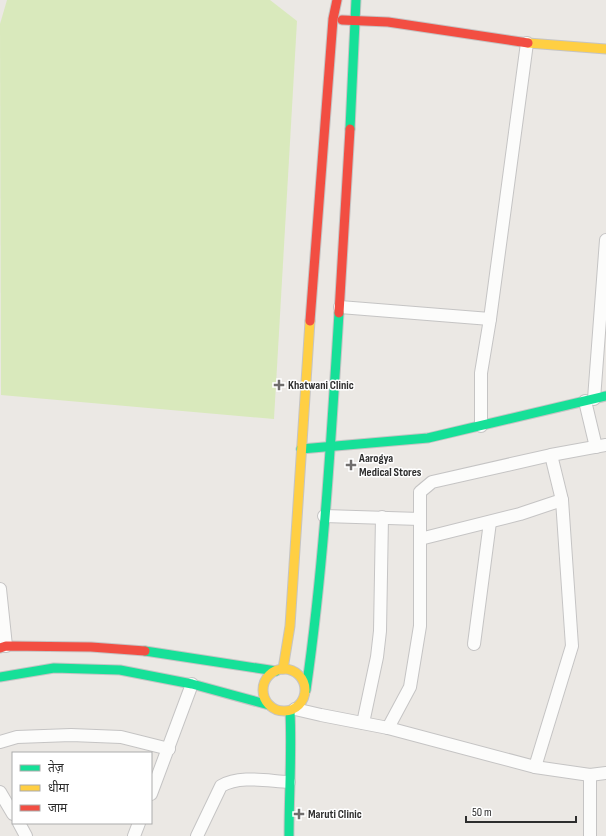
<svg xmlns="http://www.w3.org/2000/svg" width="606" height="836" viewBox="0 0 606 836" font-family="'Sofia Sans Condensed','Noto Sans Devanagari',sans-serif">
  <rect width="100%" height="100%" fill="#ebe8e4"/>
  <path fill="#d9e9bc" d="M7 0H270L297 21 274 419 1 395 0 24Z"/>
  <g fill="none" stroke-linecap="round" stroke-linejoin="round">
    <defs>
      <g id="street">
        <path d="M340 307 490 319"/>
        <path d="M594 399 606 240"/>
        <path d="M585 401 596 447"/>
        <path d="M481 426V373L490 319 527 43"/>
        <path d="M324 516 420 519"/>
        <path d="M420 539 520 514 562 500"/>
        <path d="M0 589 6 646"/>
        <path d="M474 644 490 522"/>
        <path d="M295 709 321 715 388 728 535 767 590 775 606 773"/>
        <path d="M363 723 377 657 380 631 382 517"/>
        <path d="M388 728 410 687 420 626V492L432 482 551 455 606 445"/>
        <path d="M0 742 17 737 71 735 121 737 169 749"/>
        <path d="M535 767 572 646 562 500 551 455"/>
        <path d="M590 775V836"/>
        <path d="M0 792 13 814"/>
        <path d="M151 794 192 684"/>
        <path d="M19 823 26 836"/>
        <path d="M134 836 139 823"/>
        <path d="M197 836 221 786C240 775 267 781 289 782"/>
      </g>
      <g id="fast">
        <path d="M350 129 356 0"/>
        <path d="M301 449 428 438 606 396"/>
        <path d="M145 651 276 671"/>
        <path d="M0 677 54 668 120 670 192 684 269 705"/>
        <path d="M306 690C324 565 331 439 339 313"/>
        <path d="M289 836C289 794 292 753 290 711"/>
      </g>
      <g id="slow">
        <path d="M528 43 606 49"/>
        <circle cx="284" cy="690" r="21"/>
        <path d="M283 669 290 626 310 321"/>
      </g>
      <g id="jam">
        <path d="M342 20 388 22 528 43"/>
        <path d="M339 313 350 129"/>
        <path d="M310 321 333 19 337 0"/>
        <path d="M0 648 6 646 91 647 145 651"/>
      </g>
    </defs>
    <use href="#street" stroke="#c5c4c4" stroke-width="14"/>
    <use href="#fast" stroke="#c5c4c4" stroke-width="11"/>
    <use href="#slow" stroke="#c5c4c4" stroke-width="11"/>
    <use href="#jam" stroke="#c5c4c4" stroke-width="11"/>
    <use href="#street" stroke="#fcfcfb" stroke-width="12"/>
    <use href="#fast" stroke="#16e098" stroke-width="9"/>
    <use href="#slow" stroke="#ffcf43" stroke-width="9"/>
    <use href="#jam" stroke="#f24e42" stroke-width="9"/>
  </g>
  <g fill="#706e6d" stroke="#fff" stroke-width="1.5">
    <path d="M277 379h4v4h4v4h-4v4h-4v-4h-4v-4h4z"/>
    <path d="M349 459h4v4h4v4h-4v4h-4v-4h-4v-4h4z"/>
    <path d="M297 808h4v4h4v4h-4v4h-4v-4h-4v-4h4z"/>
  </g>
  <g text-anchor="middle" dominant-baseline="central" stroke-width="3" stroke-linejoin="round" paint-order="stroke">
    <g font-size="12" font-weight="bold" fill="#2d2d2d" stroke="#fff" text-anchor="start">
      <text x="288" y="385">Khatwani Clinic</text>
      <text x="359" y="458">Aarogya<tspan x="359" dy="14">Medical Stores</tspan></text>
      <text x="308" y="814">Maruti Clinic</text>
    </g>
  </g>
  <rect x="12" y="752" width="140" height="72" fill="#ffffff" stroke="#ababab"/>
  <rect x="20" y="765" width="20" height="6" fill="#16e098" stroke="#ababab"/>
  <text x="48" y="772" font-size="12" fill="#2d2d2d">तेज़</text>
  <rect x="20" y="785" width="20" height="6" fill="#ffcf43" stroke="#ababab"/>
  <text x="48" y="792" font-size="12" fill="#2d2d2d">धीमा</text>
  <rect x="20" y="805" width="20" height="6" fill="#f24e42" stroke="#ababab"/>
  <text x="48" y="812" font-size="12" fill="#2d2d2d">जाम</text>
  <path d="M466 816v6h110v-6" fill="none" stroke="#2d2d2d" stroke-width="2"/>
  <text x="472" y="816" font-size="12" fill="#2d2d2d" stroke="#ffffff" stroke-width="3" paint-order="stroke">50 m</text>
</svg>
